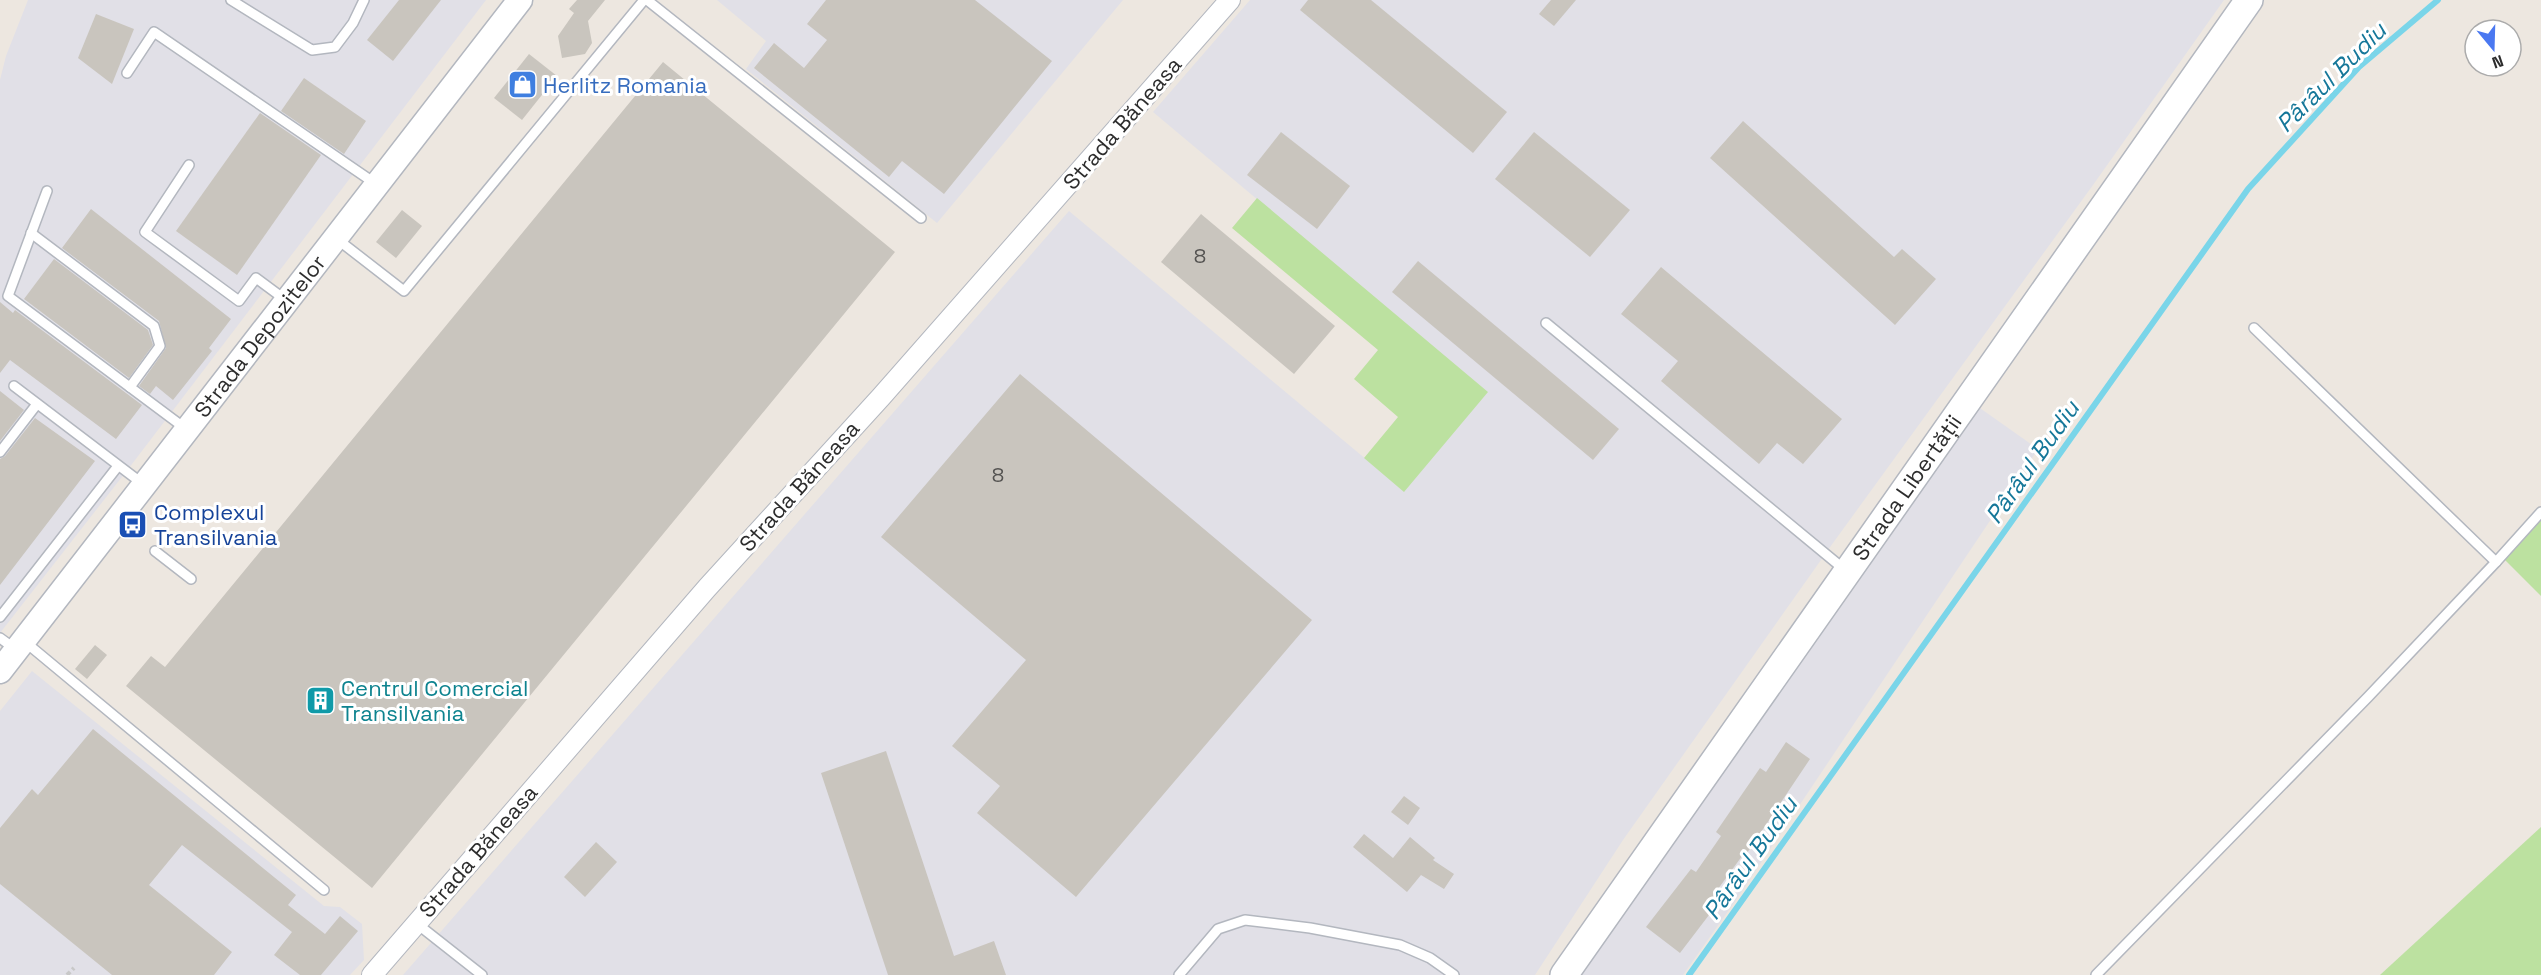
<svg xmlns="http://www.w3.org/2000/svg" width="2541" height="975" viewBox="0 0 2541 975" font-family="'Space Grotesk',sans-serif">
  <rect width="100%" height="100%" fill="#ede7e0"/>
  <g fill="#e1e0e7">
    <path d="M28 0H486L132 464 0 633V80L6 56Z"/>
    <path d="M717 0H1123L937 223 746 69 766 41Z"/>
    <path d="M1250 0H2224L2093 185 1833 543 1623 840 1535 975H403L1069 211 1404 491 1487 392 1153 112Z"/>
    <path d="M1977 406 2038 449 1736 900 1683 975H1575Z"/>
    <path d="M32 671 324 906 340 907 362 924 364 960 350 975H0V711Z"/>
  </g>
  <g fill="#bce1a0">
    <path d="M1257 198 1488 392 1404 492 1364 458 1398 417 1354 379 1378 350 1232 228Z"/>
    <path d="M2541 511V596L2504 559Z"/>
    <path d="M2541 827V975H2380Z"/>
  </g>
  <g fill="none" stroke-linecap="round" stroke-linejoin="round">
    <path stroke="#7ad5e9" stroke-width="6" d="M1689 975 2248 189 2359 67 2438 0"/>
  </g>
  <g fill="#c9c5be">
    <path d="M399 0H441L393 61 367 40Z"/>
    <path d="M577 0H605L588 21 592 43 585 54 562 58 558 36 574 13 569 9Z"/>
    <path d="M826 0H975L1052 61 944 194 902 161 889 177 754 68 774 43 804 68 827 40 807 24Z"/>
    <path d="M1308 0H1371L1507 112 1473 153 1300 10Z"/>
    <path d="M1551 0H1576L1554 26 1539 14Z"/>
    <path d="M96 14 134 29 112 84 78 58Z"/>
    <path d="M529 54 557 76 522 120 494 98Z"/>
    <path d="M663 62 895 252 372 888 126 686 151 656 165 667Z"/>
    <path d="M304 78 366 121 344 154 281 111Z"/>
    <path d="M260 113 321 155 237 275 176 231Z"/>
    <path d="M1743 121 1894 257 1902 249 1936 279 1895 325 1710 158Z"/>
    <path d="M1281 132 1350 186 1317 229 1247 175Z"/>
    <path d="M1534 132 1630 210 1590 257 1495 179Z"/>
    <path d="M91 209 231 319 209 348 212 351 173 400 156 386 150 394 139 386 166 348 159 321 62 248Z"/>
    <path d="M402 210 422 226 396 258 376 242Z"/>
    <path d="M1201 214 1335 326 1294 374 1161 262Z"/>
    <path d="M54 259 148 330 153 345 129 378 24 299Z"/>
    <path d="M1418 261 1619 429 1593 460 1392 292Z"/>
    <path d="M1661 267 1842 419 1803 464 1777 443 1759 464 1661 381 1678 361 1621 314Z"/>
    <path d="M0 302 13 313 15 310 142 405 116 439 10 360 0 373Z"/>
    <path d="M1020 374 1312 620 1076 897 977 813 1000 786 952 746 1026 660 881 537Z"/>
    <path d="M0 391 24 410 0 441Z"/>
    <path d="M35 418 95 461 0 585V459L5 456Z"/>
    <path d="M95 645 107 655 87 679 75 669Z"/>
    <path d="M93 729 296 895 288 905 325 934 340 916 358 931 321 975H300L274 955 292 932 182 845 149 885 232 952 214 975H112L0 884V828L32 789 38 795Z"/>
    <path d="M1786 742 1810 759 1747 853 1745 852 1718 889 1725 894 1680 953 1646 927 1691 869 1696 872 1721 836 1716 832 1760 768 1766 772Z"/>
    <path d="M886 751 954 956 994 941 1006 975H888L821 773Z"/>
    <path d="M1404 796 1420 808 1408 825 1391 812Z"/>
    <path d="M1364 834 1393 858 1410 837 1435 858 1433 860 1454 874 1444 889 1421 875 1407 892 1353 847Z"/>
    <path d="M596 842 617 862 585 897 564 877Z"/>
  </g>
  <g fill="none" stroke-linecap="round" stroke-linejoin="round">
    <defs>
      <g id="service">
        <path d="M231 0 312 50 335 47 353 23 364 0"/>
        <path d="M647 0 921 218"/>
        <path d="M127 73 154 32 376 184"/>
        <path d="M189 165 145 232 239 301 256 278 287 301"/>
        <path d="M47 191 8 296 186 429"/>
        <path d="M31 233 154 326 160 346 130 387"/>
        <path d="M337 239 404 291 644 0"/>
        <path d="M1546 323 1845 570"/>
        <path d="M14 386 143 484"/>
        <path d="M0 452 37 404"/>
        <path d="M155 551 191 579"/>
        <path d="M2496 562 2541 512"/>
        <path d="M0 617 118 466"/>
        <path d="M0 638 15 649"/>
        <path d="M24 641 324 890"/>
        <path d="M416 923 482 975"/>
        <path d="M1179 975 1218 929 1245 920 1310 928 1400 945 1430 958 1454 975"/>
        <path d="M2096 975 2368 697 2496 562 2254 328"/>
      </g>
      <path id="minor" d="M372 975 707 588 881 397 1230 0"/>
      <g id="tertiary">
        <path id="s1" d="M0 671 520 0"/>
      </g>
      <g id="secondary">
        <path id="s2" d="M1564 975 2249 0"/>
      </g>
    </defs>
    <use href="#service" stroke="#b3b7bf" stroke-width="12"/>
    <use href="#minor" stroke="#b3b7bf" stroke-width="22"/>
    <use href="#tertiary" stroke="#b3b7bf" stroke-width="27"/>
    <use href="#secondary" stroke="#b3b7bf" stroke-width="30"/>
    <path stroke="#c8c8c8" stroke-width="4" stroke-dasharray="4.5 3" stroke-linecap="butt" d="M67 975 74 968"/>
    <use href="#service" stroke="#fff" stroke-width="9"/>
    <use href="#minor" stroke="#fff" stroke-width="20"/>
    <use href="#tertiary" stroke="#fff" stroke-width="24"/>
    <use href="#secondary" stroke="#fff" stroke-width="27"/>
  </g>
  <defs>
    <symbol id="shop-square" viewBox="-11 -11 22 22"><rect x="-9" y="-9" width="18" height="18" rx="4" fill="#3f7fe0" stroke="#fff"/><path d="M-5-2.5h2.3a2.7 3.5 0 0 1 5.4 0H5L5.5 6h-11ZM-1.5-2.5h3a1.5 2.3 0 0 0-3 0Z" fill="#fff"/></symbol>
    <symbol id="bus-square" viewBox="-11 -11 22 22"><rect x="-9" y="-9" width="18" height="18" rx="4" fill="#1a4fb4" stroke="#fff"/><path d="M-5-6H5V4H4V6H2V4H-2V6H-4V4H-5ZM-3.5-4V0h7V-4ZM-3.5 1.2v1.5H-2V1.2ZM2 1.2v1.5H3.5V1.2Z" fill="#fff"/></symbol>
    <symbol id="building-square" viewBox="-11 -11 22 22"><rect x="-9" y="-9" width="18" height="18" rx="4" fill="#0f9aa8" stroke="#fff"/><path d="M-4-6H4V6H1V3H-1V6H-4ZM-2.5-4.3h1.7v1.8h-1.7ZM.8-4.3h1.7v1.8H.8ZM-2.5-1h1.7V.8h-1.7ZM.8-1h1.7V.8H.8Z" fill="#fff"/></symbol>
  </defs>
  <g fill-rule="evenodd">
    <use href="#shop-square" x="506" y="68" width="33" height="33"/>
    <use href="#bus-square" x="116" y="508" width="33" height="33"/>
    <use href="#building-square" x="304" y="684" width="33" height="33"/>
  </g>
  <g text-anchor="middle" dominant-baseline="central" stroke-width="6" stroke-linejoin="round" paint-order="stroke">
    <g font-size="20" fill="#545351">
      <text x="1200" y="256">8</text>
      <text x="998" y="475">8</text>
    </g>
    <g font-size="22" fill="#366cbe" stroke="#fff" text-anchor="start">
      <text x="543" y="85">Herlitz Romania</text>
    </g>
    <g font-size="22" fill="#2d2d2d" stroke="#fff">
      <text transform="translate(1122 123) rotate(-49)">Strada Băneasa</text>
      <text stroke="none"><textPath href="#s1" startOffset="424">Strada Depozitelor</textPath></text>
      <text transform="translate(799 486) rotate(-48)">Strada Băneasa</text>
      <text stroke="none"><textPath href="#s2" startOffset="596">Strada Libertății</textPath></text>
      <text transform="translate(478 851) rotate(-49)">Strada Băneasa</text>
    </g>
    <g font-size="22" fill="#164399" stroke="#fff" text-anchor="start">
      <text x="154" y="512">Complexul<tspan x="154" dy="25">Transilvania</tspan></text>
    </g>
    <g font-size="22" fill="#0d838f" stroke="#fff" text-anchor="start">
      <text x="341" y="688">Centrul Comercial<tspan x="341" dy="25">Transilvania</tspan></text>
    </g>
    <g font-size="24" font-style="italic" fill="#157799" stroke="#fff">
      <text transform="translate(2331 77) rotate(-45)">Pârâul Budiu</text>
      <text transform="translate(2032 462) rotate(-55)">Pârâul Budiu</text>
      <text transform="translate(1750 858) rotate(-55)">Pârâul Budiu</text>
    </g>
  </g>
  <g transform="translate(2493 48) rotate(161)"><circle r="28" fill="#ffffff" stroke="#ababab" stroke-width="1.5"/>
  <path d="M0-4.5L10 22L0 15L-10 22Z" fill="#4a78f1"/>
  <text y="-9" font-size="16" font-weight="bold" text-anchor="middle" fill="#2d2d2d">N</text>
  </g>
</svg>
